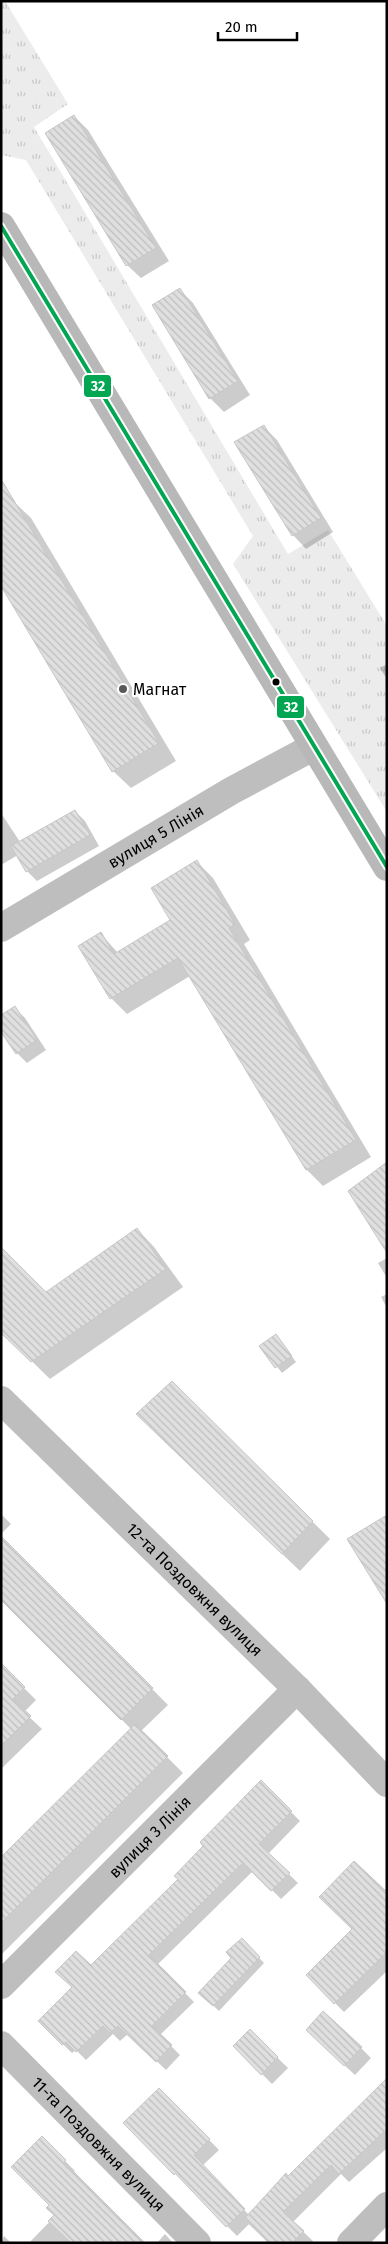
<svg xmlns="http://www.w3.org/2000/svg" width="388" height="2244" viewBox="0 0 388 2244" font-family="'Fira Sans',sans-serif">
  <defs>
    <pattern id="grass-tufts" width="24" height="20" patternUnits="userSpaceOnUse" patternTransform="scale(1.25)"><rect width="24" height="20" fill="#ececec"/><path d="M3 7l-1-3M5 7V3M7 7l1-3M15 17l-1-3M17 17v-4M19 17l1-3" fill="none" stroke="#c9c9c9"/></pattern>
    <pattern id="building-back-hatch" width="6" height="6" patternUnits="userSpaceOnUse" patternTransform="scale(1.25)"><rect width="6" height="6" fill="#dfdfdf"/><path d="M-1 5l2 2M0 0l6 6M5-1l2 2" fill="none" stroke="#bebebe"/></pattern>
  </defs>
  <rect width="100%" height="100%" fill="#fff"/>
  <path fill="url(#grass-tufts)" d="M1 1H5L68 104 34 127 288 554 328 530 387 626V812L233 564 253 536 26 160 1 155Z"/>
  <g fill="#0003">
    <path d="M74 116 88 130 169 261 141 278 127 265Z"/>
    <path d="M180 290 193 303 250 395 224 412 210 398 154 306Z"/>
    <path d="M263 426 277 440 333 532 306 549 293 535Z"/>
    <path d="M13 501 31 518 176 761 131 788 113 771Z"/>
    <path d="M387 664V679L380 668Z"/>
    <path d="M75 811 85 821 99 846 37 881 27 871 18 855 1 865V813L20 842Z"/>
    <path d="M197 862 213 878 250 940 244 944 371 1157 323 1186 307 1170 190 976 127 1014 111 998 101 934 118 953 171 921Z"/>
    <path d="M15 1008 25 1018 46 1050 27 1063 17 1053Z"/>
    <path d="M137 1229 154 1247 183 1287 50 1379 1 1331 46 1293Z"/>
    <path d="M387 1258V1278L378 1263Z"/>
    <path d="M387 1294V1308L381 1297Z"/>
    <path d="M276 1335 296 1362 282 1373 261 1346Z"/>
    <path d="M172 1382 330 1539 300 1571 155 1432Z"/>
    <path d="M1 1514 11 1524 1 1534Z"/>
    <path d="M1 1537 168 1705 141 1731 183 1773 1 1955V1859L131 1729 1 1598Z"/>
    <path d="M1 1665 36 1700 24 1712 42 1729 1 1769Z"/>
    <path d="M261 1782 300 1821 268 1854 298 1883 281 1899 253 1871 157 1965 194 2002 160 2035 180 2055 166 2070 128 2034 120 2041 113 2034 86 2060 76 2050 72 2053 39 2021 179 1880 205 1846Z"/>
    <path d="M387 1895V1971L344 2012 307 1975Z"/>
    <path d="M242 1940 264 1963 219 2011 200 1993 233 1958Z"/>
    <path d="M250 2031 288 2068 272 2084 234 2046Z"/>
    <path d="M317 2040 361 2048 371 2058 355 2075Z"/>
    <path d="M387 2080V2148L349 2182 341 2174 293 2222 313 2241 311 2243H270L250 2223 237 2236 125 2123 159 2089 219 2150 202 2166 249 2215Z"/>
    <path d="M42 2138 75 2171 73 2173 145 2243H29L56 2215 51 2205Z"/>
    <path d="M165 2234 173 2243H157Z"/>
    <path d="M4 2236 11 2243H1Z"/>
  </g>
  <g fill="url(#building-back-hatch)" stroke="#c7c7c7">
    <path d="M74 115 156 248 126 266 45 133Z"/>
    <path d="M180 288 238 381 209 399 152 305Z"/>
    <path d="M264 425 321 518 292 536 234 442Z"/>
    <path d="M1 479 159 743 112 772 1 586Z"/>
    <path d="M75 810 90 835 26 872 11 846Z"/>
    <path d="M197 860 235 924 229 928 356 1140 306 1170 178 958 110 999 78 946 101 932 114 954 170 920 151 888Z"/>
    <path d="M15 1006 37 1040 16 1054 1 1032V1015Z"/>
    <path d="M387 1162V1253L348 1191Z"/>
    <path d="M137 1228 166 1269 31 1362 1 1333V1247L46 1292Z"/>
    <path d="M276 1334 292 1356 275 1368 259 1346Z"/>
    <path d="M172 1381 313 1521 282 1554 136 1414Z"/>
    <path d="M387 1515V1604L347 1539Z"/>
    <path d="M1 1536 153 1688 121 1720 1 1600Z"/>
    <path d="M1 1663 25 1687 13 1699 31 1716 1 1746Z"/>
    <path d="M135 1724 168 1756 1 1923V1857Z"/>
    <path d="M261 1780 292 1811 259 1844 290 1873 271 1891 243 1863 149 1955 186 1992 152 2026 172 2045 156 2062 118 2026 110 2033 103 2026 76 2052 66 2042 62 2045 38 2021 72 1987 55 1972 76 1951 91 1965 178 1879 174 1876 203 1846 200 1842Z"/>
    <path d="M354 1861 387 1892V1952L334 2004 306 1975 352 1929 319 1897Z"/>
    <path d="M242 1938 260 1957 213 2006 198 1993 231 1958 226 1952Z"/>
    <path d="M323 2011 362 2047 344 2066 306 2030Z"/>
    <path d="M250 2029 278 2057 261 2075 233 2046Z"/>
    <path d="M387 2078V2129L339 2174 331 2165 283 2212 304 2231 292 2243H269L244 2219 286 2173 288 2176Z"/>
    <path d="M159 2088 210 2139 194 2155 245 2209 226 2227 175 2173 174 2175 123 2123Z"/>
    <path d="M42 2136 66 2160 64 2162 145 2243H71L48 2221 54 2215 46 2208 49 2205 11 2167Z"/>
  </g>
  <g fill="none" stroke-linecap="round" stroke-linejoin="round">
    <g stroke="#bebebe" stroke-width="28">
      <path id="s1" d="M1 928 231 791 313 747"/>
      <path id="s2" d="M1 1400 297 1689 387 1783"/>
      <path id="s3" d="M1 1985 297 1689"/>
      <path id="s4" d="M1 2045 197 2243"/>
      <path d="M351 2243 387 2206"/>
    </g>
    <path stroke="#b8b8b8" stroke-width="28" d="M1 226 387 867"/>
    <defs>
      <path id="bus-1" d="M1 226 387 867"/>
    </defs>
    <use href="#bus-1" stroke="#fff" stroke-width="8"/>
    <use href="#bus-1" stroke="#00a651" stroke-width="4"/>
  </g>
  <circle fill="#000" stroke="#fff" stroke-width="2" cx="276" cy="682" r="4.5"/>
  <circle fill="#595959" stroke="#fff" stroke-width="2" cx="123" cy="689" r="5"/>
  <g text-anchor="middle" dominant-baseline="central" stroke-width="4.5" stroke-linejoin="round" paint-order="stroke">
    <g font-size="16" fill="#000" stroke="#fff" text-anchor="start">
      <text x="133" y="689">Магнат</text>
    </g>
    <g font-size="16" fill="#000" stroke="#fff">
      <text stroke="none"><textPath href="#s1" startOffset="180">вулиця 5 Лінія</textPath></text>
      <text stroke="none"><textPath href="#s2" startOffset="271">12-та Поздовжня вулиця</textPath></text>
      <text stroke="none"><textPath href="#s3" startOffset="210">вулиця 3 Лінія</textPath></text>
      <text stroke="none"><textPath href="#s4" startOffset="139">11-та Поздовжня вулиця</textPath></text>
    </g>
  </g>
  <g stroke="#fff" stroke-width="2">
    <rect x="83" y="374" width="29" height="24" rx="5" fill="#00a651"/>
    <rect x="276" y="695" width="29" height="24" rx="5" fill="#00a651"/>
  </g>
  <g font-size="14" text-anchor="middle" font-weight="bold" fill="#fff">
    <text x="98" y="391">32</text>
    <text x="291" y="712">32</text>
  </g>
  <rect width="388" height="2244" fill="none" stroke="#000000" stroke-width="5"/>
  <path d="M218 32v8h79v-8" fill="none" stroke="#000000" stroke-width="2.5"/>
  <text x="225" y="32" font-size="15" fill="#000000" stroke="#ffffff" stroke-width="4" paint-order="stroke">20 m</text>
</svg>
